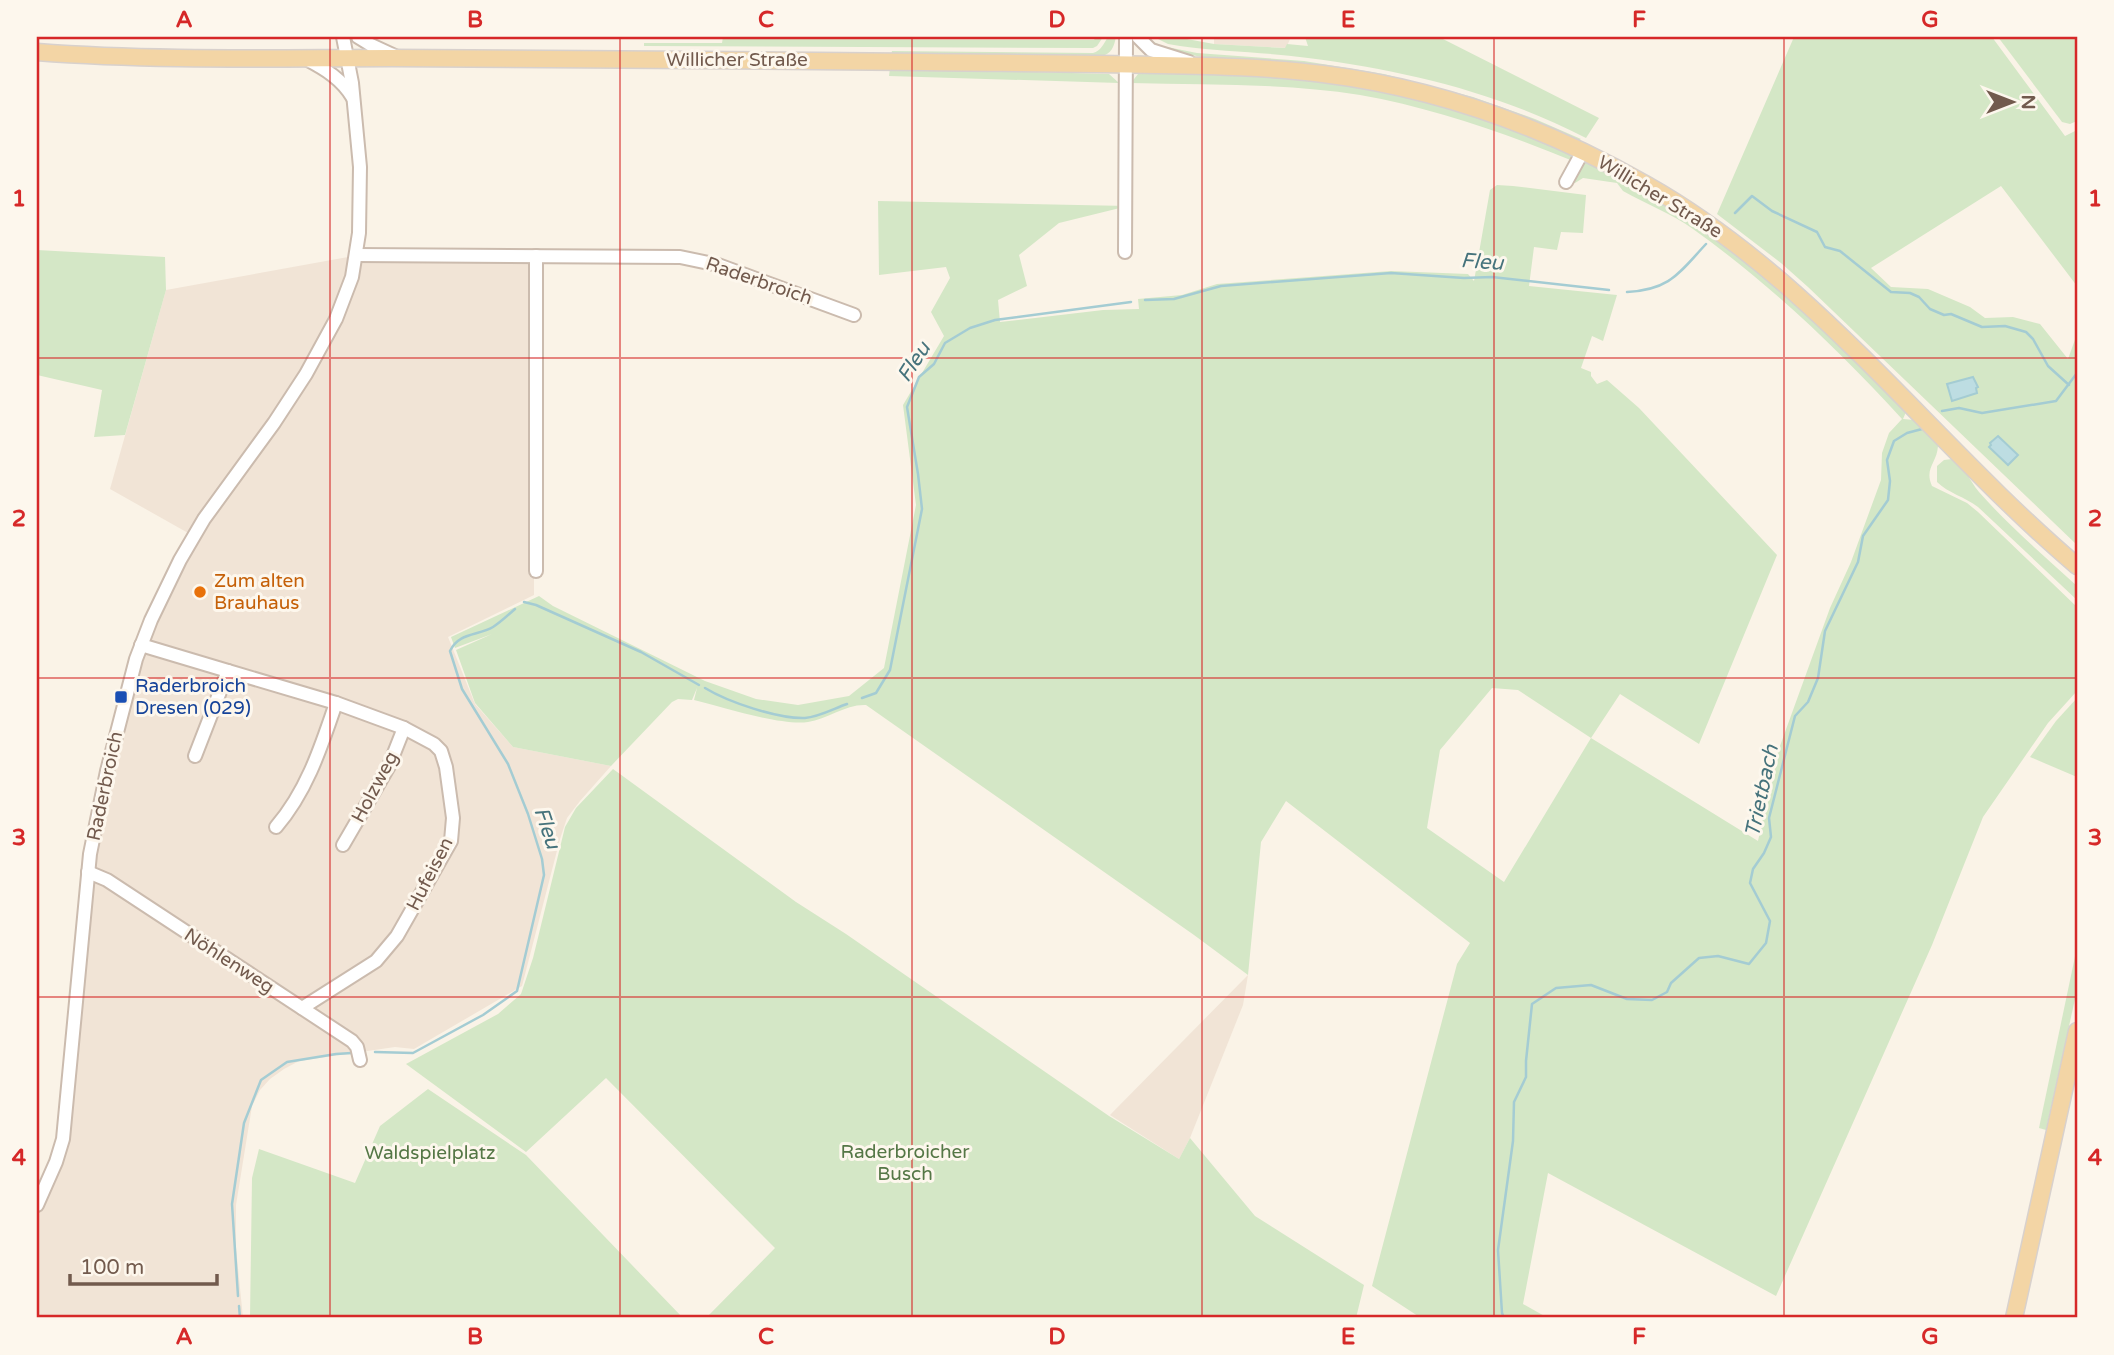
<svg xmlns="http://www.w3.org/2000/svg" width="2114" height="1355" viewBox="0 0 2114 1355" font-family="'Varela Round',sans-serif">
  <rect width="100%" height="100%" fill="#faf3e7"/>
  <g fill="#f1e4d6">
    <path d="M1214 37H1291L1286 48 1214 44Z"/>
    <path d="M348 257 534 258V595L448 637 475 704 513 747 611 766 580 801 567 818 560 839 522 986 414 1049 395 1047 299 1061 284 1069 270 1079 260 1090 252 1106 236 1205V1248L243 1318H37V1212L56 1171 92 868 106 790 144 650 178 571 197 538 110 489 166 290Z"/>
    <path d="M1248 975 1243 1005 1190 1138 1179 1159 1110 1115Z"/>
  </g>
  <g fill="#d4e7c6" fill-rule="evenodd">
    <path d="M723 37H758V39L1078 40H1094L1096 37H1103L1097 46 1093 48 644 46V43H722Z"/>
    <path d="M1108 37H1116C1114 45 1113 51 1105 55H891L892 51 1093 53C1101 51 1104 43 1108 37Z"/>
    <path d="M1144 37 1162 46 1197 53 1304 61 1384 74 1473 97 1535 119 1581 139 1578 141 1308 65 1202 57 1156 48Z"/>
    <path d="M1154 37H1176L1214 44 1285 48 1287 44 1308 46 1305 37H1439L1599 118 1586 138C1500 93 1403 70 1308 58 1265 52 1222 52 1180 46L1168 44Z"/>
    <path d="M1794 37H1992L2065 136 2077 130V286L2001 186 1871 268 1891 287 1928 289 1970 307 1985 318 2013 317 2040 324 2068 359 2077 334V545L1808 287 1781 263 1717 214Z"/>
    <path d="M1998 37H2077V121L2070 124 2062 122Z"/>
    <path d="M890 68 1109 74 1119 83 889 76Z"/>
    <path d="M1148 73C1217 75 1286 75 1355 86 1430 97 1505 122 1573 155V161C1504 133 1434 108 1360 95 1285 83 1207 85 1131 83L1138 74Z"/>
    <path d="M1588 159 1643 190 1721 241 1796 304 1892 396 1906 412 1903 419 1914 420 1938 446C1937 463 1924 468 1932 486L1967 503 1978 512 2077 607V691L2048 723 1983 817 1932 945 1776 1296 1548 1173 1523 1304 1548 1318H1421L1372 1286 1457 964 1470 943 1286 801 1261 842 1248 975 1194 935 866 705C846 704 827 719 808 722 781 726 722 707 694 700L697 688 692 700 678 699 672 702 611 766 513 747 475 703 456 650 492 634 455 648 451 637 539 596 553 606 705 681 756 699 798 705 849 696 884 668 916 505 903 405 944 336 931 312 950 278 946 267 879 275 878 201 1128 206 1059 223 1019 255 1027 286 998 300 1000 322 1103 310 1139 309 1138 299 1182 295 1217 284 1391 271 1468 274 1474 281 1490 190 1497 185 1513 186 1586 195 1583 233 1561 232 1557 250 1534 247 1529 286 1617 295 1603 341 1592 336 1581 368 1591 372V376L1597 384 1607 380 1639 408 1777 555 1699 744 1620 694 1591 738 1758 841 1776 757 1830 608 1851 562 1881 480 1882 453 1889 433 1902 419C1839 350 1770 284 1693 229 1672 214 1646 204 1623 191L1617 183 1583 178 1575 183 1572 180 1583 161ZM1492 688 1518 690 1591 738 1504 882 1427 828 1440 750Z"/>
    <path d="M37 250 165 257 166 290 125 435 94 437 102 390 37 375Z"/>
    <path d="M1952 459C1965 466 1969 480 1979 492 2009 526 2044 556 2077 586V600L1978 507C1965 497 1948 493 1937 482V466L1944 460Z"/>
    <path d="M2077 698V777L2030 757 2056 721Z"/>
    <path d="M613 769 796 902 846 934 1109 1116 1179 1159 1190 1138 1255 1216 1364 1285 1356 1318H706L775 1248 606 1078 526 1152 406 1064 498 1014 521 994 533 958 565 827 576 808Z"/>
    <path d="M2077 947V990L2046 1130 2039 1128Z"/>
    <path d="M428 1089 526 1155 683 1318H250L252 1178 259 1149 355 1183 380 1126Z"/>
  </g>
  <g fill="#bddde2" stroke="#a4ccd3" stroke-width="2">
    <path d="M1973 377 1978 387 1976 388 1977 393 1952 401 1947 384Z"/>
    <path d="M1998 436 2018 455 2008 465 1989 447 1991 445 1990 443Z"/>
  </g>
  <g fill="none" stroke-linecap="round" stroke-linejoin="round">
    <g stroke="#a4ccd3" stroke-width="2.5">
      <path d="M1735 213 1752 196 1772 211 1817 232 1825 247 1840 251 1891 292 1910 293 1919 297 1930 309 1944 315 1951 314 1982 327 2005 326 2026 332 2033 339 2048 366 2069 385"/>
      <path d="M1627 292C1670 290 1679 273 1706 244"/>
      <path d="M1145 300 1174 299 1221 286 1391 273 1464 278 1492 277 1609 290"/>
      <path d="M1942 411 1959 408 1982 413 2056 401 2077 373"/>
      <path d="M524 602 536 605 641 652 699 685"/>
      <path d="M705 688C728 702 778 719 805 718 819 717 835 708 847 704"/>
      <path d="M862 698 876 693 890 670 922 509 918 474 907 407 919 377 934 364 945 343 970 328 995 320 1131 302"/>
      <path d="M375 1052 413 1053 483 1015 517 991 544 875 542 859 528 814 508 764 462 689 450 651C459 632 478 636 493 627 501 622 508 615 515 609"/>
      <path d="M238 1296 232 1204 244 1123 261 1080 287 1062 336 1054 352 1053"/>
      <path d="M239 1306 240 1318"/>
      <path d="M1504 1318 1502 1313 1498 1250 1513 1141 1514 1102 1526 1077V1061L1532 1004 1556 988 1591 985 1627 999 1652 1000 1667 992 1671 983 1699 958 1718 956 1749 964 1766 943 1770 921 1750 883 1753 869 1764 853 1771 837 1769 818 1795 716 1808 702 1818 678 1825 631 1858 562 1863 536 1888 500 1890 481 1887 460 1894 441 1907 433 1922 429"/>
    </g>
    <defs>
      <g id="minor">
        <path d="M358 37 371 45 397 57"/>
        <path d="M1138 37 1151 50 1189 62"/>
        <path d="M306 59C325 69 342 79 353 98"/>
        <path d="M1566 182 1583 151"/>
        <path d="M1125 252 1126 37"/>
        <path d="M356 255 680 257 718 265 854 315"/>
        <path d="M536 571V256"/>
        <path d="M141 645 228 671 195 756"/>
        <path d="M228 671 336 703 404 728 434 744 441 751 446 767 453 818 451 841 397 936 376 961 302 1008"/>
        <path d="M276 827C307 791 321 747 336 703"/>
        <path d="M343 845 389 766 404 728"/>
        <path d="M88 872 107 880 352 1041 357 1047 360 1060"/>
        <path d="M37 1205 56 1162 63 1139 90 854 107 771 136 659 151 620 180 560 204 519 274 423 306 374 336 319 352 277 359 233 360 167 352 83 343 37"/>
      </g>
      <g id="major">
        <path d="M37 52C155 61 274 58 392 58 569 59 747 60 924 62 1002 63 1080 63 1157 65 1212 66 1269 67 1323 74 1437 88 1547 128 1647 185 1815 280 1931 442 2077 566"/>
        <path d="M2014 1318 2077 1031"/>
      </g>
    </defs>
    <use href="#minor" stroke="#cbbbae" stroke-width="16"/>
    <use href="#major" stroke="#d8d1cd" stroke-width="19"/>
    <use href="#minor" stroke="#fff" stroke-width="12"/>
    <use href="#major" stroke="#f3d5a5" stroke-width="16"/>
  </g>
  <path fill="none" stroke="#d62828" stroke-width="2" stroke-opacity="0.55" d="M330 37V1318M620 37V1318M912 37V1318M1202 37V1318M1494 37V1318M1784 37V1318M37 358H2077M37 678H2077M37 997H2077"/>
  <circle fill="#e8710a" stroke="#fdf7ed" stroke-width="2.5" cx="200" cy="592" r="7"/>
  <rect fill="#1a4fb4" stroke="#fdf7ed" stroke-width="2.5" x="114" y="690" width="14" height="14" rx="3.5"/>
  <g text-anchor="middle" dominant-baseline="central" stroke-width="6" stroke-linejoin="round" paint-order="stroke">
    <g font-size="19" fill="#725a4d" stroke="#fdf7ed">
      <text x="737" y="60">Willicher Straße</text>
      <text transform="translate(1660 197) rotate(31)">Willicher Straße</text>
      <text transform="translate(759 281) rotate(19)">Raderbroich</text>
      <text transform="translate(105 786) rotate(-78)">Raderbroich</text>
      <text transform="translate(375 787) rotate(-62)">Holzweg</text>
      <text transform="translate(430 874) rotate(-63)">Hufeisen</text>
      <text transform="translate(229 961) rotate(33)">Nöhlenweg</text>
    </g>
    <g font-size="19" fill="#c56008" stroke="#fdf7ed" text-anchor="start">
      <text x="214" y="581">Zum alten<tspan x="214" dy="22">Brauhaus</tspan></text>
    </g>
    <g font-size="19" fill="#164399" stroke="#fdf7ed" text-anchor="start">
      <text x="135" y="686">Raderbroich<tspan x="135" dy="22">Dresen (029)</tspan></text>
    </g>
    <g font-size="19" fill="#557746" stroke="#fdf7ed">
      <text x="905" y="1152">Raderbroicher<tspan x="905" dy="22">Busch</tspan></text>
      <text x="430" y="1153">Waldspielplatz</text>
    </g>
    <g font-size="21" font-style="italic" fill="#46737c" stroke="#fdf7ed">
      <text transform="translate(1482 262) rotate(4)">Fleu</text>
      <text transform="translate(914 362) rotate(-57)">Fleu</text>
      <text transform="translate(1762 791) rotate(-78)">Trietbach</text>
      <text transform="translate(547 828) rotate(71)">Fleu</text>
    </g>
  </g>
  <rect width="2114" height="1355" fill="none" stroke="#fdf7ed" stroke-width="77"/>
  <g transform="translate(2012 102) rotate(90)" stroke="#fdf7ed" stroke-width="5" paint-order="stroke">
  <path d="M0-5L12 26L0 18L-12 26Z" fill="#725a4d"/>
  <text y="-10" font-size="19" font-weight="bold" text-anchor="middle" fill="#725a4d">N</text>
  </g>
  <path d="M70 1274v10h147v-10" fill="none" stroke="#725a4d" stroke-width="3.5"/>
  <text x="80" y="1274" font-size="21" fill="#725a4d" stroke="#fdf7ed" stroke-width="5" paint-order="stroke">100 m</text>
  <rect x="38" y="38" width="2038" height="1278" fill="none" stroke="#d62828" stroke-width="2.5"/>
  <g font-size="23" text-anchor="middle" font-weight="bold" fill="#d62828">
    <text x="184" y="27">A</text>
    <text x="475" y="27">B</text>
    <text x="766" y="27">C</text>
    <text x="1057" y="27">D</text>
    <text x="1348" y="27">E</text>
    <text x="1639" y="27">F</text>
    <text x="1930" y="27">G</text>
    <text x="19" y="206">1</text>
    <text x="2095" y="206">1</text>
    <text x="19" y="526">2</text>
    <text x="2095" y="526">2</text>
    <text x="19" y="845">3</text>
    <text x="2095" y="845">3</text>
    <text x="19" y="1165">4</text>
    <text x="2095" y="1165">4</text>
    <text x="184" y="1344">A</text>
    <text x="475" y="1344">B</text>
    <text x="766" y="1344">C</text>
    <text x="1057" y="1344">D</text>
    <text x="1348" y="1344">E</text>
    <text x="1639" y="1344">F</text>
    <text x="1930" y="1344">G</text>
  </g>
</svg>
